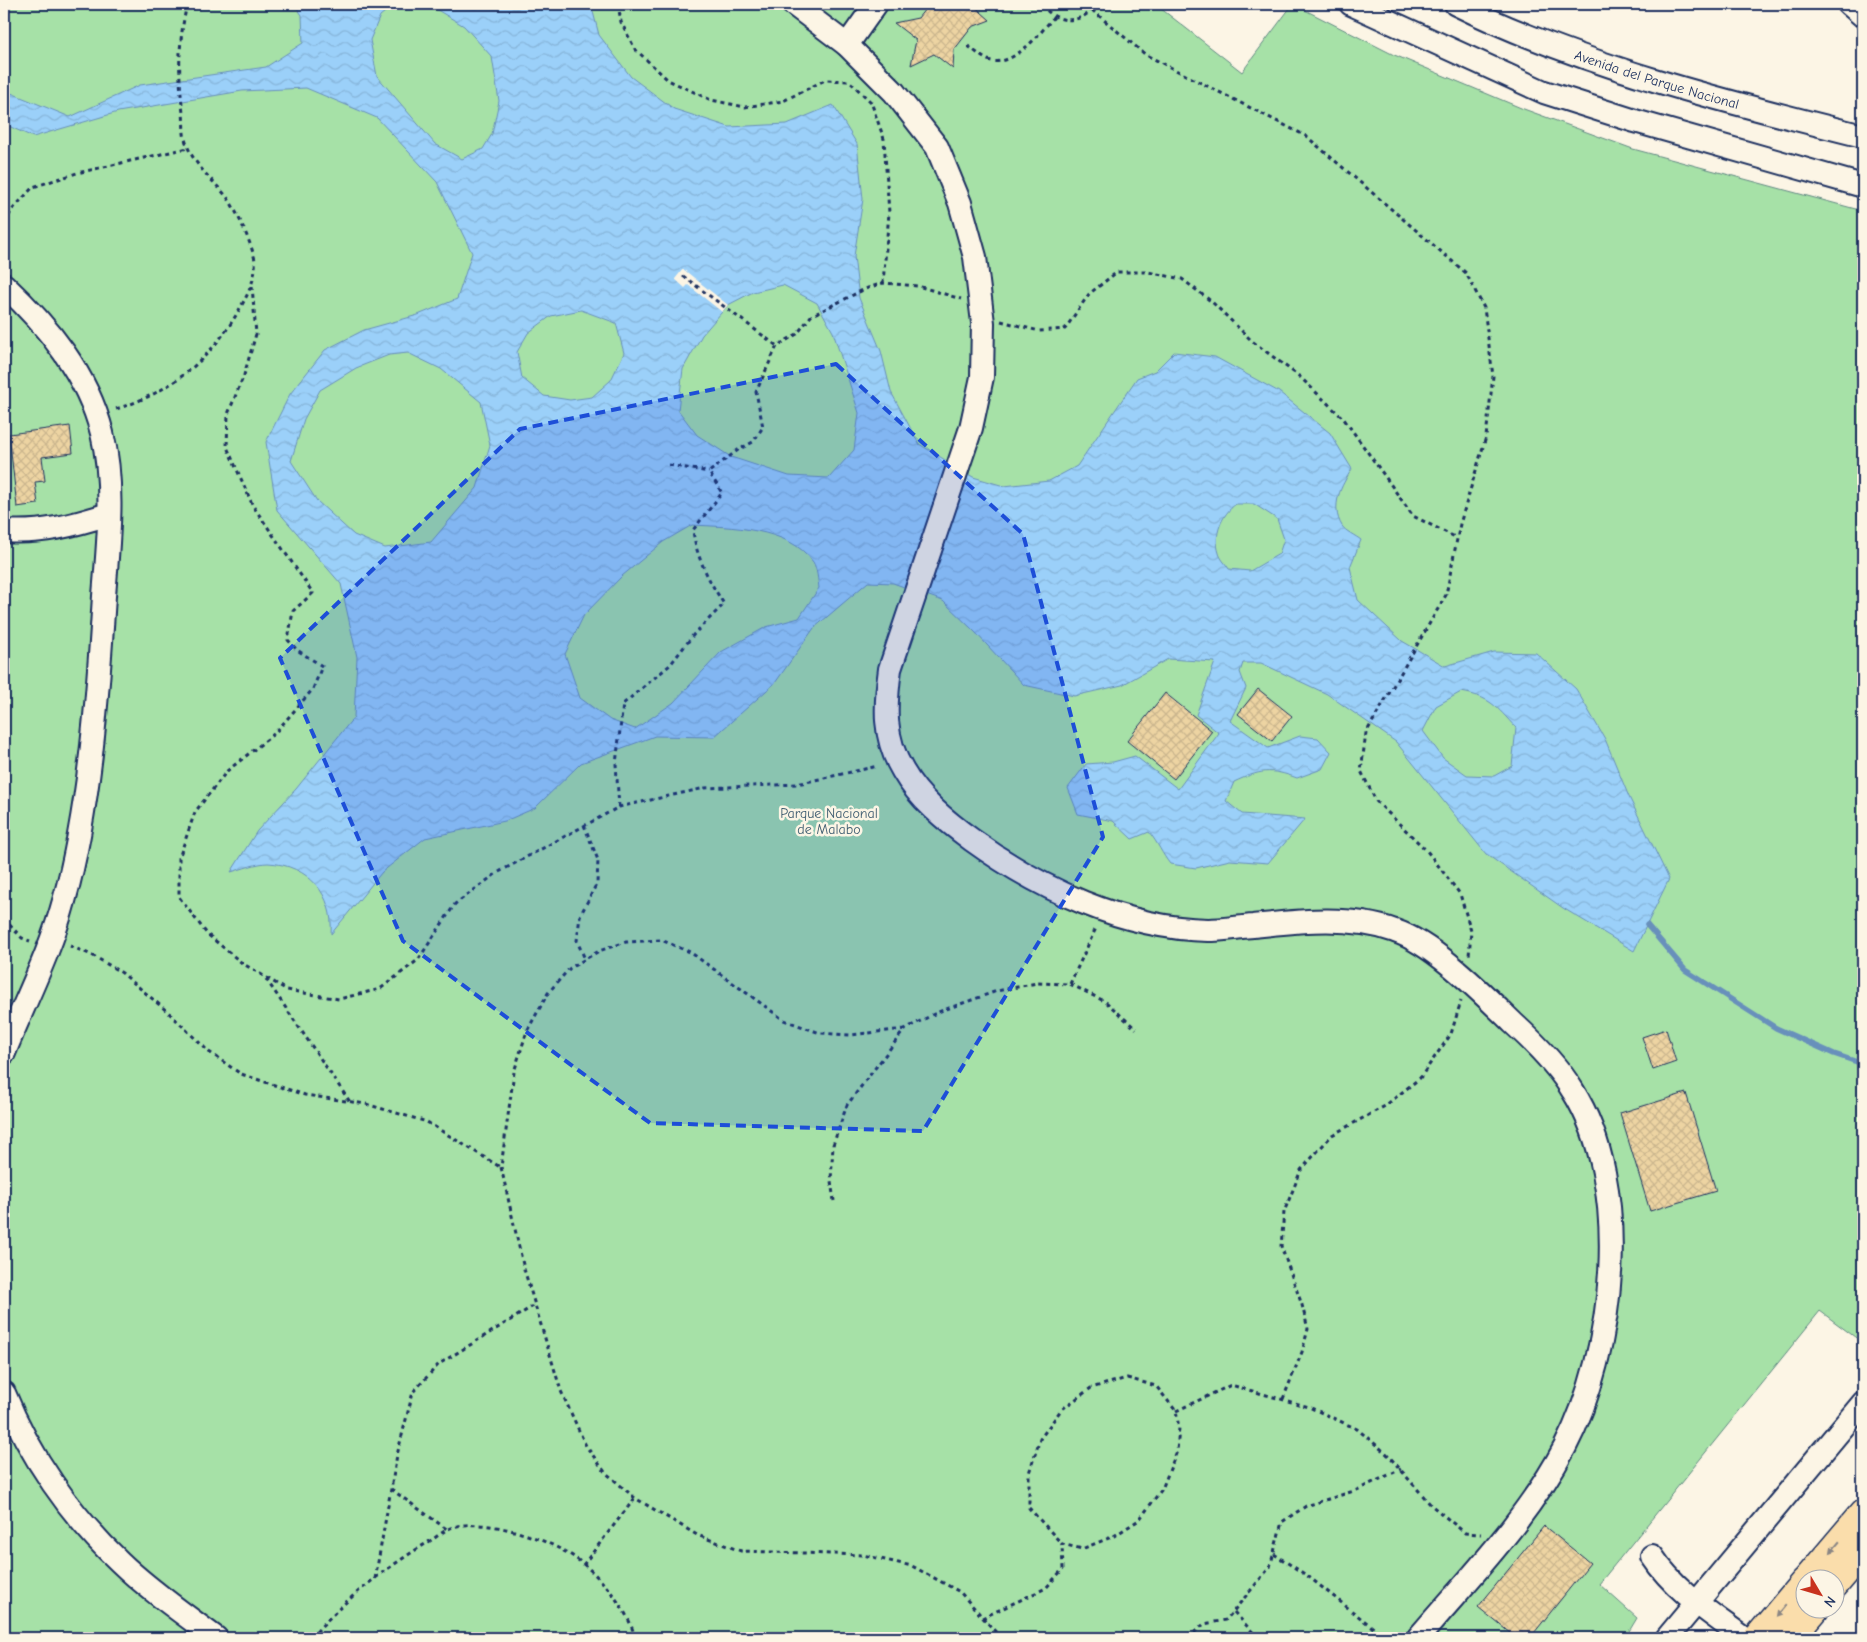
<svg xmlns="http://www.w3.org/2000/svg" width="1867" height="1642" viewBox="0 0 1867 1642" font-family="'Comic Neue',sans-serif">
  <defs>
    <pattern id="water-waves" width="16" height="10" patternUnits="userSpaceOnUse" patternTransform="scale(1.25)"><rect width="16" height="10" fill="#9bd0f9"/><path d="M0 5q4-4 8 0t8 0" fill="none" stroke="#85b3d8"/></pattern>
    <pattern id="building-cross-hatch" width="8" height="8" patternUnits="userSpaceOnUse" patternTransform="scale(1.25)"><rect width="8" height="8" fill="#edd4a2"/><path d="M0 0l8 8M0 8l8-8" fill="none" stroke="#cbb68e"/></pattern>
  </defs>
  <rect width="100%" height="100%" fill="#fcf5e5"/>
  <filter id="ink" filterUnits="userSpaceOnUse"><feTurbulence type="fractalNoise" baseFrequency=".02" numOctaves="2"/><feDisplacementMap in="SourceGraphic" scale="10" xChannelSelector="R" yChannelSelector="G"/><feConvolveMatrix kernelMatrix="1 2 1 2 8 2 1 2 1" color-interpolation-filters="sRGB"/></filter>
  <g filter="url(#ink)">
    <path fill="#a6e1a7" stroke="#608882" d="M4 4H1155L1242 72 1293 4 1392 54 1521 108 1633 149 1863 211V1343L1820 1311 1599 1584 1637 1618 1625 1638H4Z"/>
    <path fill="url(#water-waves)" stroke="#6890bb" fill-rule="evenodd" d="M294 4H395L380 16 370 40 377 76 435 144 462 159 483 149 492 134 499 101 492 57 464 26 429 5 416 4H591L599 35 631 77 674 109 729 127 787 124 833 105 857 144 863 199 854 256 859 298 881 351 891 392 919 444 973 477 1004 486 1049 481 1077 466 1137 378 1155 371 1174 352 1215 357 1279 392 1330 433 1352 469C1341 486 1330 506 1342 526 1345 531 1356 536 1361 540L1350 567 1358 600 1402 641 1445 666 1494 652 1536 653 1576 689 1605 739 1629 797 1669 879 1634 951 1563 908 1486 854 1396 742 1327 694 1261 663H1243L1240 672 1246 688 1230 721 1268 748 1300 736 1318 738 1331 752 1322 769 1297 778C1270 768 1260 770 1234 782L1226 801 1242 814 1305 819 1268 863 1230 860 1196 868 1170 864C1162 854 1158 843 1149 832L1132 839 1113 821 1078 814 1068 788 1086 764 1113 762 1135 756 1178 789 1219 733 1196 715 1215 662 1168 659 1122 685 1074 696 1024 685 975 632 943 601 893 583 868 582 814 628 775 683 714 737 655 736 581 763 535 808 505 821 425 838 382 872 331 934C334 895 309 865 268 863 257 863 242 869 231 872L257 831 296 789 354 717 357 657 341 584 277 510 266 442 290 394 325 350 364 330 418 315 457 299 472 253 437 182 377 118 306 88 242 91 118 112 33 137 4 124V87L11 93 70 117 140 85 266 67 303 43 302 15ZM783 285 817 303 833 332 859 413 854 450 829 478 789 476 731 457 697 435 678 410 683 369 702 335 728 305 753 292ZM581 310 616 323 624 353 611 380 592 397 570 400 544 396 522 378 517 352 528 333 551 316ZM408 353 441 369 481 402 490 445 477 488 431 542 385 548 354 535 317 501 291 461 304 419 320 390 356 368 389 355ZM1236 504H1254L1277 519 1284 539 1279 554 1250 571 1229 569C1226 564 1220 558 1219 553 1213 535 1222 514 1236 504ZM692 525C729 527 789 527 813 562 817 568 818 581 819 588L799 618 766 627 721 652 673 703 635 729 610 720 580 698 565 654 584 615 622 576 663 542ZM1461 692C1490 697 1496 706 1516 728L1512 766 1494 776 1467 775 1443 758 1423 731 1436 706Z"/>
    <path fill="#fcf5e5" d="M683 269 728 305 722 312 688 285 685 288 675 279Z"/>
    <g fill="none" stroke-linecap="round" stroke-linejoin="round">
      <path stroke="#6890bb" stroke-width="5.5" d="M1647 925 1685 970 1776 1028 1834 1054 1863 1064"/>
    </g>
    <g fill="url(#building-cross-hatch)" stroke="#1b2f5e">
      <path d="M929 4H972L990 20 972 27 954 50 953 69 934 54 911 65 916 40 894 23 918 18Z"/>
      <path d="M70 426 73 453 42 457 45 481 35 482 38 504 17 507 9 434Z"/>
      <path d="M1258 689 1292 716 1272 741 1238 714Z"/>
      <path d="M1165 693 1212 731 1174 779 1127 741Z"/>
      <path d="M1666 1029 1676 1062 1653 1070 1642 1037Z"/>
      <path d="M1686 1093 1716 1191 1650 1211 1620 1113Z"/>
      <path d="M1544 1526 1590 1563 1530 1638H1516L1478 1607Z"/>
    </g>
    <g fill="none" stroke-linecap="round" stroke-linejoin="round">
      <defs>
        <g id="minor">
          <path d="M793 4 847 45 894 92 937 147 960 203 975 257 983 323 982 377 971 428 890 669C885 706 883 738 903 771 919 799 946 821 972 840 1040 889 1123 928 1208 930 1223 930 1239 927 1253 926 1300 921 1350 915 1395 931 1433 943 1484 995 1513 1023 1535 1043 1558 1066 1573 1091 1633 1186 1615 1351 1565 1447 1528 1518 1469 1578 1418 1638"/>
          <path d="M1351 4 1544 92 1635 121 1863 186"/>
          <path id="s1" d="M1456 4C1579 65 1730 103 1863 136"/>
          <path d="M1849 4 1863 16"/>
          <path d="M847 45 876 4"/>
          <path d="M4 285C48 326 87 374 102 433 115 486 108 543 104 596 98 694 90 807 64 901 50 953 24 1003 4 1053"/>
          <path d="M4 531C41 534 74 525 109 514"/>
          <path d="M4 1393C29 1455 71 1516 120 1562 149 1590 184 1614 216 1638"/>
          <path d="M1652 1556C1675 1591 1712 1614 1744 1638"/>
          <path d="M1667 1638 1863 1403"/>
        </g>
        <g id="major">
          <path d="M1807 1580 1863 1514"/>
          <path d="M1834 1585 1863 1551"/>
          <path d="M1758 1638 1804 1583"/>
          <path d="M1790 1638 1814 1610"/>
        </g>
      </defs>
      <use href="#minor" stroke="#1b2f5e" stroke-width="26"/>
      <use href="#major" stroke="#1b2f5e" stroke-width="31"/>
      <g stroke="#1b2f5e" stroke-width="3" stroke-dasharray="4 4" stroke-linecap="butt">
        <path d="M618 4 621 22 635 49 668 80 711 100 745 107 783 101 825 80 849 81 871 102 884 139 889 213 883 283"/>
        <path d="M1042 4C1055 25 1083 25 1096 4"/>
        <path d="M1092 10 1146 55 1306 136 1466 273 1484 308 1493 376 1486 437 1460 524 1446 595 1366 733 1361 771 1376 801 1427 851 1460 894 1471 931 1469 956"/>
        <path d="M968 46C974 50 981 57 988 60 1013 69 1040 33 1054 17"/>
        <path d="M4 223 13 209 33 187 77 173 188 148"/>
        <path d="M683 276 777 346"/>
        <path d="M252 286 256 334 244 375 228 414 227 447 253 506 313 593 293 611 288 640 297 650 322 666 313 689 275 733 227 771 195 812 179 858V897L207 934 242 963 287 990 339 999 380 989 418 960 455 904 497 873 619 807 705 788 797 784 878 766"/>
        <path d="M1001 321 1039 331 1065 329 1089 294 1117 272H1148L1182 279 1212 302 1252 341 1300 377 1344 419 1413 516 1457 538"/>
        <path d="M116 409C175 391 217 354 245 299 251 288 258 269 254 256 250 241 236 209 227 197 211 178 192 164 185 139 183 131 184 122 183 113 178 72 178 45 187 4"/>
        <path d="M669 465 709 472"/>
        <path d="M4 569 6 575 4 597"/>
        <path d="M619 807 616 764 623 704 670 665 694 634 724 604C709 581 696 557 693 530L722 493 709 472 738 450 753 442 763 427 756 392 777 346 797 334 811 316 865 289 883 283 918 286 961 299"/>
        <path d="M584 825 598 860 597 883 580 916 577 941 585 959"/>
        <path d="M4 919 22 938 30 941"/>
        <path d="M70 946 92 955 122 973 168 1012 209 1052 241 1074 305 1095 366 1104 427 1122 500 1167"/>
        <path d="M266 979 350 1102"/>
        <path d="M1070 984 1096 928"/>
        <path d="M905 1029 850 1035 820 1033 784 1020 690 952 661 940 626 942 599 951 570 968 548 993 527 1031 514 1072 501 1167 524 1269 561 1391 586 1446 605 1472 635 1498 697 1535 741 1551 863 1555 912 1566 960 1592 1001 1638"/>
        <path d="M834 1201 831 1181 833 1145 847 1105 905 1029 938 1012 997 991 1037 983 1070 984 1106 1002 1136 1029"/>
        <path d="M1127 1378 1156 1386 1176 1411 1179 1428 1177 1451 1162 1489 1139 1520 1114 1536 1082 1549 1062 1544 1029 1508V1473L1040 1439 1061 1410 1091 1388Z"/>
        <path d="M1283 1399 1302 1352 1308 1329 1302 1305 1281 1246 1284 1212 1301 1170 1332 1135 1385 1106 1420 1078 1451 1034 1461 1001"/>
        <path d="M1176 1411 1231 1385 1309 1407 1357 1429 1387 1454 1431 1505 1465 1533 1481 1534"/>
        <path d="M391 1489 448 1530"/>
        <path d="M1274 1554 1309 1577 1386 1638"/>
        <path d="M583 1565 635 1498"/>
        <path d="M375 1579 397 1455 413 1392 439 1364 535 1305"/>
        <path d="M1234 1612 1258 1638"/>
        <path d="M982 1618 1046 1588 1063 1569 1062 1544"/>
        <path d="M311 1638C344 1599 386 1568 430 1541 438 1536 448 1527 457 1526 487 1520 535 1535 562 1550 592 1565 628 1606 635 1638"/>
        <path d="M1188 1638 1204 1624 1226 1620 1270 1567 1282 1522 1306 1506 1357 1490 1401 1469"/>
      </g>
      <use href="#minor" stroke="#fcf5e5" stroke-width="22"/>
      <use href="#major" stroke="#faddab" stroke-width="28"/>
    </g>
    <defs><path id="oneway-solid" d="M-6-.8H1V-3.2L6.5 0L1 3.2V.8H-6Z" transform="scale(1.25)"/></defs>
    <g fill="#8a8684">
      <use href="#oneway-solid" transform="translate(1835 1547) rotate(130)"/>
      <use href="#oneway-solid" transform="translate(1781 1611) rotate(130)"/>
    </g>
  </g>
  <path fill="#1d4ed8" fill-opacity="0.2" stroke="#1d4ed8" stroke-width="4" stroke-dasharray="10 6" stroke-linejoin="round" d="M836 364 1023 534 1103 837 923 1131 650 1123 403 941 280 658 520 429Z"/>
  <g text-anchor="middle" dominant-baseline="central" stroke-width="5" stroke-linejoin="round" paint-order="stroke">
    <g font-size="14" fill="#1b2f5e" stroke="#fcf5e5">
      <text stroke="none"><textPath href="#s1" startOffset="215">Avenida del Parque Nacional</textPath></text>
    </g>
    <g font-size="14" fill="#3e5c70" stroke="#fcf5e5">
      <text x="829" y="813">Parque Nacional<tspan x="829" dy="16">de Malabo</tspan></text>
    </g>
  </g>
  <rect width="1867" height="1642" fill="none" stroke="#fcf5e5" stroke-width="20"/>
  <rect x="10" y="10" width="1847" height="1622" fill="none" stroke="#1b2f5e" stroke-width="2" filter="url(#ink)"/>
  <g transform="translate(1820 1594) rotate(128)"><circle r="24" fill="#fcf5e5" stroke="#a2a6af"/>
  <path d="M0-4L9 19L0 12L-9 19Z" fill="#c8321e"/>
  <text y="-8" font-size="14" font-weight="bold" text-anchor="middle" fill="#1b2f5e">N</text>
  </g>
</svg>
